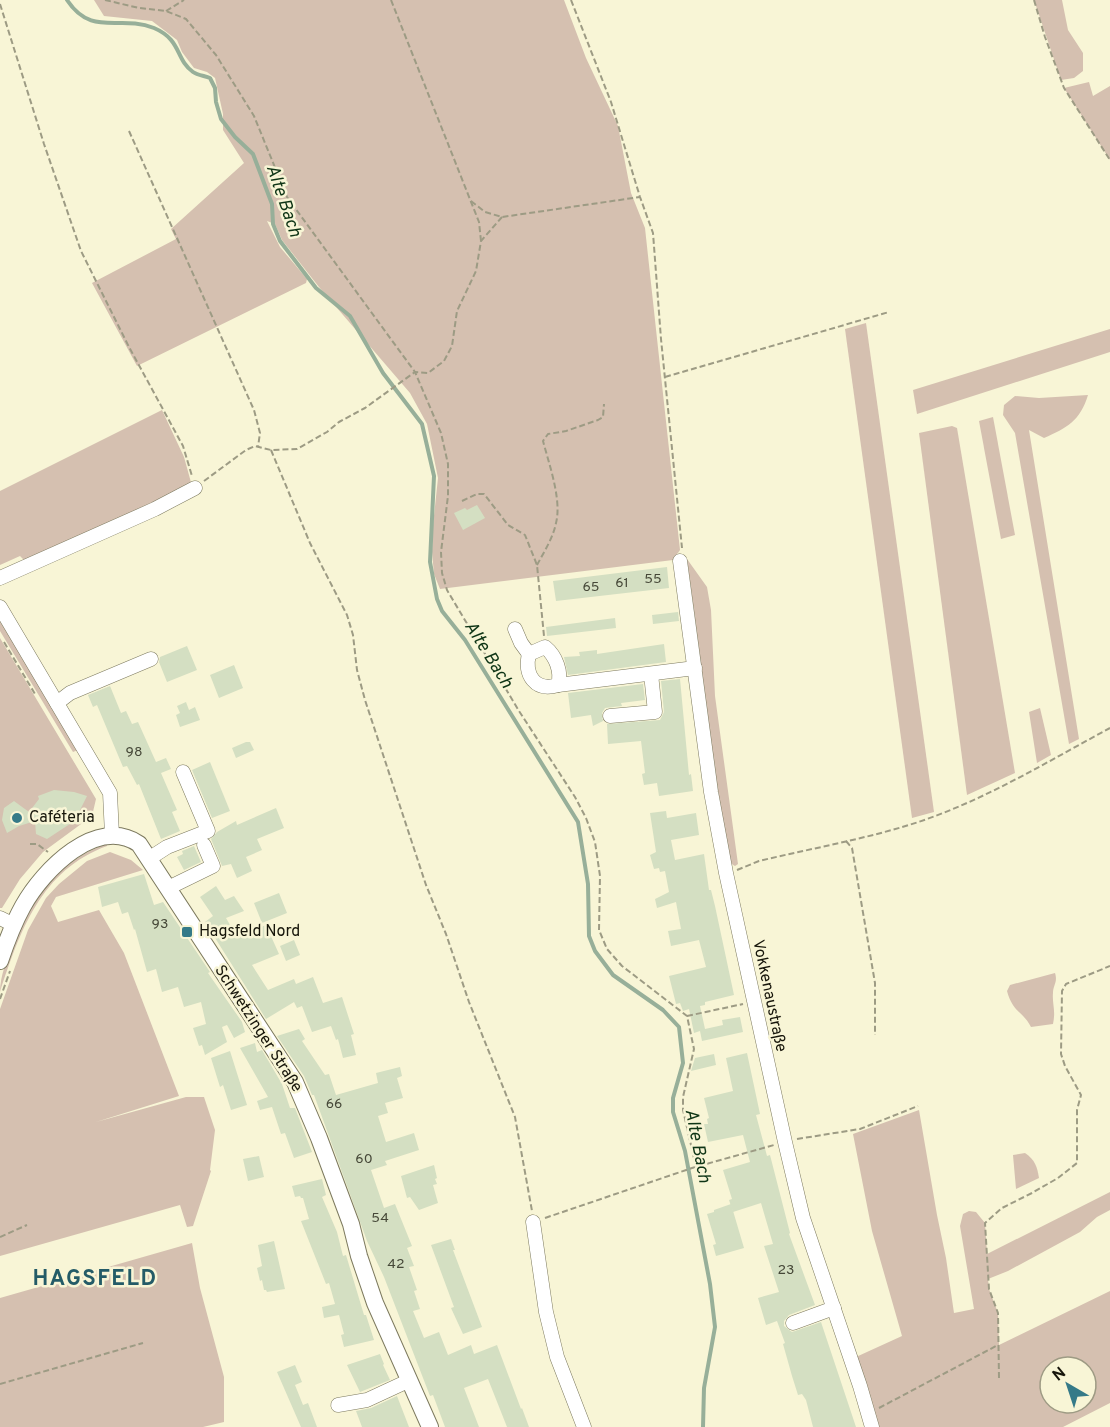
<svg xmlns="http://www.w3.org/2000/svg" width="1110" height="1427" viewBox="0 0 1110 1427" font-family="Overpass,sans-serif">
  <rect width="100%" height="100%" fill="#f8f5d6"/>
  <g fill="#d5c0b0" fill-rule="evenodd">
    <path d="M94 0H564L586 58 618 126 631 193 645 228 680 550 673 560 440 589 434 574 432 552 433 525 438 478 427 424 410 393 319 287 282 240 275 224 267 221 280 247 307 279 306 283 137 366 92 283 176 239 171 229 244 163 223 130V114L215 78 207 72 194 68 182 52 177 40 152 21 104 16Z"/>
    <path d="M1034 0H1062L1068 30 1083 53V71L1074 78 1061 80Z"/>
    <path d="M1089 82 1093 96 1110 86V160L1064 88Z"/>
    <path d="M866 323 934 812 912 818 845 329Z"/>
    <path d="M1110 329V352L917 414 913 390Z"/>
    <path d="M1088 395C1080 421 1067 428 1044 438L1029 430 1079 739 1069 744 1015 433 1003 415 1004 405 1015 396 1039 398Z"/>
    <path d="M162 410 184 457 192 486 26 562 20 556 0 565V491Z"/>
    <path d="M993 417 1015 535 1001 539 979 421Z"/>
    <path d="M952 426 957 428 1015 773 967 795 919 433Z"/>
    <path d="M687 559 707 587 711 610 715 696 738 864 735 866 730 863 715 773Z"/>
    <path d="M0 621 78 750 73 752 0 631Z"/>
    <path d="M0 638 96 799 92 816 43 852 20 879 2 908H0Z"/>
    <path d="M1040 708 1051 755 1037 763 1029 712Z"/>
    <path d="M107 844V846C41 870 20 931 0 992 0 976 7 959 13 944 32 898 59 860 107 844Z"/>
    <path d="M110 852 131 860 143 870 56 897 51 906 58 922 99 910 124 953 179 1096 96 1122 186 1097H204L215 1130 210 1170 211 1171 193 1226 187 1227 180 1205 0 1256V1009L28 930 46 898 59 884 87 861Z"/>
    <path d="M1055 973C1058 982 1053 985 1053 993 1052 1004 1056 1010 1053 1024L1031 1027C1022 1010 1013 1013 1007 991L1010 985Z"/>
    <path d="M919 1110 937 1215 946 1258 954 1313 974 1309 960 1226 963 1214 969 1211 976 1212 985 1223 987 1254 1110 1192V1210L1097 1217 1080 1232 1008 1271 988 1279 989 1289 998 1313 999 1345 1110 1291V1403L1063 1427H877L856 1357 902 1336 872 1231 853 1134ZM1050 1367H1086V1403H1050Z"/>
    <path d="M1025 1153C1035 1160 1037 1166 1039 1178L1016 1189 1013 1155Z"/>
    <path d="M192 1243 200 1288 224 1377V1422L203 1427H0V1298Z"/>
  </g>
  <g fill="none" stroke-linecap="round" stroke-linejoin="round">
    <path stroke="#97af99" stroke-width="4" d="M67 0C92 38 120 14 154 28 182 40 175 59 193 72 197 75 205 76 210 78L215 88 216 102 221 119 235 137 253 154 272 204 273 224 280 241 316 288 350 316 383 373 422 424 434 476 430 562 437 599 442 611 465 640 578 822 588 884 589 936 595 951 613 975 663 1010 679 1027 683 1063 673 1098V1112L685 1151 710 1284 715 1327 704 1388 703 1427"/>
  </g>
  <g fill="#d4dfc2">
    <path d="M477 505 485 518 463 530 454 513 465 508 467 510Z"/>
    <path d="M667 567 669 588 556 601 553 581Z"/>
    <path d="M678 612 679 621 653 624 652 615Z"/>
    <path d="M615 618 616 628 547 636 546 627Z"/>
    <path d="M664 644 666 662 568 675 564 657 580 656 579 652 597 650V654Z"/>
    <path d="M187 646 197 670 167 682 159 662 160 657Z"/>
    <path d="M234 665 243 688 219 698 210 675Z"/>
    <path d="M680 679 689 775 691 774 693 791 659 796 657 783 644 785 642 774 645 773 641 741 608 744 607 724 660 720 664 712 661 681Z"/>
    <path d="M643 684 645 700 621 703 622 706 605 708 602 713 603 721 593 726 591 715 571 718 568 693Z"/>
    <path d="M110 686 121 713 126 711 132 724 138 722 156 762 166 758 171 769 161 773 177 810 172 812 180 831 161 839 139 784 137 785 127 766 123 767 97 705 93 707 88 695Z"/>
    <path d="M186 702 189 710 195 707 200 720 180 727 176 715 180 713 177 706Z"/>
    <path d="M246 742H250L254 750 236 758 232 748Z"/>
    <path d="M210 762 230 811 212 818 192 770Z"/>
    <path d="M54 790 74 792 87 796 77 816 79 818 47 839 36 834 35 821 19 826 7 833 2 820 4 808 14 801 29 812 39 799 38 796Z"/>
    <path d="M276 808 284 828 257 839 262 850 246 857 252 871 237 878 231 864 222 866 211 839 217 832 236 821 237 825Z"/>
    <path d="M666 811 667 818 696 813 699 835 671 840 675 860 704 854 709 890H711L715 906 734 995 705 1002V1005L700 1006 705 1029 723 1025 722 1020 740 1017 743 1032 702 1041 700 1031 694 1033 689 1009 683 1011 680 1003 676 1004 669 976 706 967 699 940 671 946 668 931 681 929 676 902 657 908 655 899 669 892 665 871 660 872 659 868 654 869 650 855 656 852 650 813Z"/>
    <path d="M194 846 201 862 184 870 177 857 183 854 182 851Z"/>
    <path d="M144 874 154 905 163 902 210 972 208 973 242 1022 245 1032 234 1038 227 1025 222 1027 227 1042 205 1055 202 1045 199 1046 193 1028 206 1024 201 1002 184 1007 178 987 162 992 156 969 147 972 135 929 134 930 128 912 122 914 118 902 102 907 98 887Z"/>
    <path d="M216 886 225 900 234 896 244 911 226 918 237 937 266 925 279 954 252 965 268 990 294 979 296 984 313 977 323 1003 342 997 354 1034 351 1035 356 1055 343 1058 338 1039 336 1040 331 1026 312 1032 302 1006 297 1008 294 1002 266 1019 205 922 213 916 200 897Z"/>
    <path d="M279 893 287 913 262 923 254 903Z"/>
    <path d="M294 940 300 955 286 961 280 946Z"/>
    <path d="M299 1029 305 1039 302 1041 325 1075 329 1074 336 1095 378 1083 376 1073 400 1067 402 1076 397 1078 403 1098 385 1103 388 1113 378 1116 386 1142 414 1133 419 1150 385 1161 387 1165 371 1170 384 1208 395 1204 412 1246 407 1248 414 1266 409 1267 417 1290 414 1291 420 1309 413 1311 424 1338 439 1332 448 1355 471 1345 474 1354 497 1345 521 1409 522 1408 529 1427H507L488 1379 464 1388 479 1427H445L433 1395 430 1396 384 1277 367 1241 314 1095H312L304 1076 277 1036Z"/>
    <path d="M255 1043 257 1052 262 1050 282 1084 290 1108H295L312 1152 294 1158 285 1133 281 1134 272 1107 260 1110 257 1101 268 1097 240 1048Z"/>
    <path d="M230 1051 247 1105 231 1110 223 1085 220 1087 211 1058Z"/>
    <path d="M747 1053 760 1114 756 1115 767 1156 770 1155 790 1233 789 1234 815 1305 789 1315 784 1321V1326L792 1332 821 1322 856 1427H813L806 1400 802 1394 798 1395 792 1376 783 1344 785 1343 777 1321 766 1325 758 1298 779 1292 764 1246 773 1244 761 1203 733 1212 729 1200 732 1199 723 1170 750 1162 743 1135 708 1142 704 1124H708L707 1119 709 1118 704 1098 733 1091 726 1058Z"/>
    <path d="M714 1054 716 1065 691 1071 695 1058Z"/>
    <path d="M259 1156 264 1177 248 1181 243 1159Z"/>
    <path d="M434 1165 437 1178 435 1179 437 1184 433 1185 438 1203 419 1210 410 1197 407 1198 401 1176Z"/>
    <path d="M322 1179 326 1195 322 1197 337 1232 343 1256 346 1255 364 1315H366L374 1340 344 1347 341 1335 344 1334 339 1315 324 1318 322 1307 335 1304 329 1283 326 1284 301 1221 309 1219 303 1198H301L300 1196 295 1197 292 1186Z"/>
    <path d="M731 1204 744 1248 716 1256 713 1245 716 1244 707 1214 714 1212V1210Z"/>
    <path d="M451 1239 455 1250H453L482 1327 463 1334 451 1308 454 1307 431 1245Z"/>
    <path d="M274 1241 285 1289 267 1292 266 1290H264L262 1280 260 1281 257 1268 262 1266 258 1245Z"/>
    <path d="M380 1354 384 1364 383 1365 390 1380 360 1392 347 1365Z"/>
    <path d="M295 1365 302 1382 295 1385 303 1405 308 1403 317 1427H301L277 1372Z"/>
    <path d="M397 1396 409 1427H362L356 1411 371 1408Z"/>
  </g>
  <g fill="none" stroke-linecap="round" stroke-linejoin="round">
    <defs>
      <g id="minor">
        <path d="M680 561 711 792 726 873 785 1142 803 1218 860 1386 872 1427"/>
        <path d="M0 578 155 509 195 488"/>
        <path d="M0 607 110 793 112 835"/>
        <path d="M515 629 521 643 529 654"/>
        <path d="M545 647C556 656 562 672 558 685 535 692 524 675 529 654Z"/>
        <path d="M558 685 695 668"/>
        <path d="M57 703 70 693 151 659"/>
        <path d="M610 716 655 712 651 674"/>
        <path d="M150 858 167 847 208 831 183 772"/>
        <path d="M168 888 213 866 204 845"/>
        <path d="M0 918 14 925"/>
        <path d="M533 1222 546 1312 557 1357 584 1427"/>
        <path d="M793 1323 834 1308"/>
        <path d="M338 1405 367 1400 408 1381"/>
      </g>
      <path id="major" d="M0 961C6 943 13 924 23 906 43 870 97 815 139 844L295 1082 319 1138 351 1224 359 1256 375 1303 430 1427"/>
    </defs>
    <use href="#minor" stroke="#7c795e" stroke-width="15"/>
    <use href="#major" stroke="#7c795e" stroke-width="18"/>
    <g stroke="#9d9b84" stroke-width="2" stroke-dasharray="6 3" stroke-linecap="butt">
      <path d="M105 0 139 8 166 11 186 19 216 55 254 116 287 197 415 372 441 433 448 464V496L441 552 442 573 447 590 519 711 575 797 586 818 595 842 600 876 599 930 607 949 622 966 687 1016 694 1049 683 1097V1110L696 1167"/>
      <path d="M391 0 479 222 481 241"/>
      <path d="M571 0 611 102 640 197 653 233 661 339 682 548"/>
      <path d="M1034 0 1045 37 1064 88 1110 160"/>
      <path d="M0 4 44 144 81 251 129 347 183 446 192 476"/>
      <path d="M166 11 184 0"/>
      <path d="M129 131 254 410 260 433 258 447"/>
      <path d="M471 201 485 212 502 217 640 197"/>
      <path d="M665 377 889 312"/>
      <path d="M271 450 310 543 347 615 353 635 357 670 365 700 426 885 446 934 469 1002 515 1117 532 1211"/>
      <path d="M204 481 246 450 255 446 271 450 297 449 327 432 339 422 365 408 415 372 428 373 444 361 452 346 457 311 476 271 481 241 502 217"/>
      <path d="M462 501 477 494H484L508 525 525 535 537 565 544 636"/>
      <path d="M537 565C544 552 553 538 556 523 562 500 549 464 543 441L548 434 566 431 598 420 603 417 604 404"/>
      <path d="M4 642 35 694"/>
      <path d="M846 841 852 848 875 983V1035"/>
      <path d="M30 844H37L48 852"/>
      <path d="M737 870 759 861C809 849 860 840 909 825 980 803 1045 763 1110 728"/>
      <path d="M0 999 10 971"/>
      <path d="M687 1016 743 1004"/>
      <path d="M797 1139 860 1129 918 1106"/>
      <path d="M545 1218 692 1168 774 1145"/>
      <path d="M0 1237 27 1225"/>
      <path d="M999 1378 998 1313 989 1289 985 1223 1002 1208 1032 1193 1058 1178 1077 1163V1110L1081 1095 1065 1066 1061 1054 1062 991 1066 984 1110 966"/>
      <path d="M0 1384 143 1343"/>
      <path d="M879 1408 998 1345"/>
    </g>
    <use href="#minor" stroke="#fff" stroke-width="14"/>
    <use href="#major" stroke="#fff" stroke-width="16"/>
  </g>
  <g fill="#357a88" stroke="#f8f5d6" stroke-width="2">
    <circle cx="17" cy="818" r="6"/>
    <rect x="181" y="926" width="12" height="12" rx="3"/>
  </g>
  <g text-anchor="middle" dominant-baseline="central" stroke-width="5" stroke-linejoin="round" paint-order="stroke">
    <g font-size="14" fill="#464838">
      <text x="653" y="579">55</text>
      <text x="622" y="583">61</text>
      <text x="591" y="587">65</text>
      <text x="134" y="752">98</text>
      <text x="160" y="924">93</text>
      <text x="334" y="1104">66</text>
      <text x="364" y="1159">60</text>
      <text x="380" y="1218">54</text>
      <text x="396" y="1264">42</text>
      <text x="786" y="1270">23</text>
    </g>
    <g font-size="16" fill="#16150a" stroke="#f8f5d6" text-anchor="start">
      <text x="29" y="818">Caféteria</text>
      <text x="199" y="932">Hagsfeld Nord</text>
    </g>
    <g font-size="16" fill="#16150a" stroke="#f8f5d6">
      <text transform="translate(769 996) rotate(78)">Vokkenaustraße</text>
      <text transform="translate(258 1029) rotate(57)">Schwetzinger Straße</text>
    </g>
    <g font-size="18" font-style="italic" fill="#0e3415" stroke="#f8f5d6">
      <text transform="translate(283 201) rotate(71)">Alte Bach</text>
      <text transform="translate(488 655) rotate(58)">Alte Bach</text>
      <text transform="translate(697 1146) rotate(79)">Alte Bach</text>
    </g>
    <g font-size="22" font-weight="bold" letter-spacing="1.5" fill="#245b67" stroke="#f8f5d6">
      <text x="95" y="1279">HAGSFELD</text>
    </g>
  </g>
  <g transform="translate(1068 1385) rotate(321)"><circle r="28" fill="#f8f5d6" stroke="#9e9b84" stroke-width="1.5"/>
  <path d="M0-4.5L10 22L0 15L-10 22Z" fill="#357a88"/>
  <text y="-9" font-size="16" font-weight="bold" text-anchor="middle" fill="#16150a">N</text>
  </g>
</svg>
